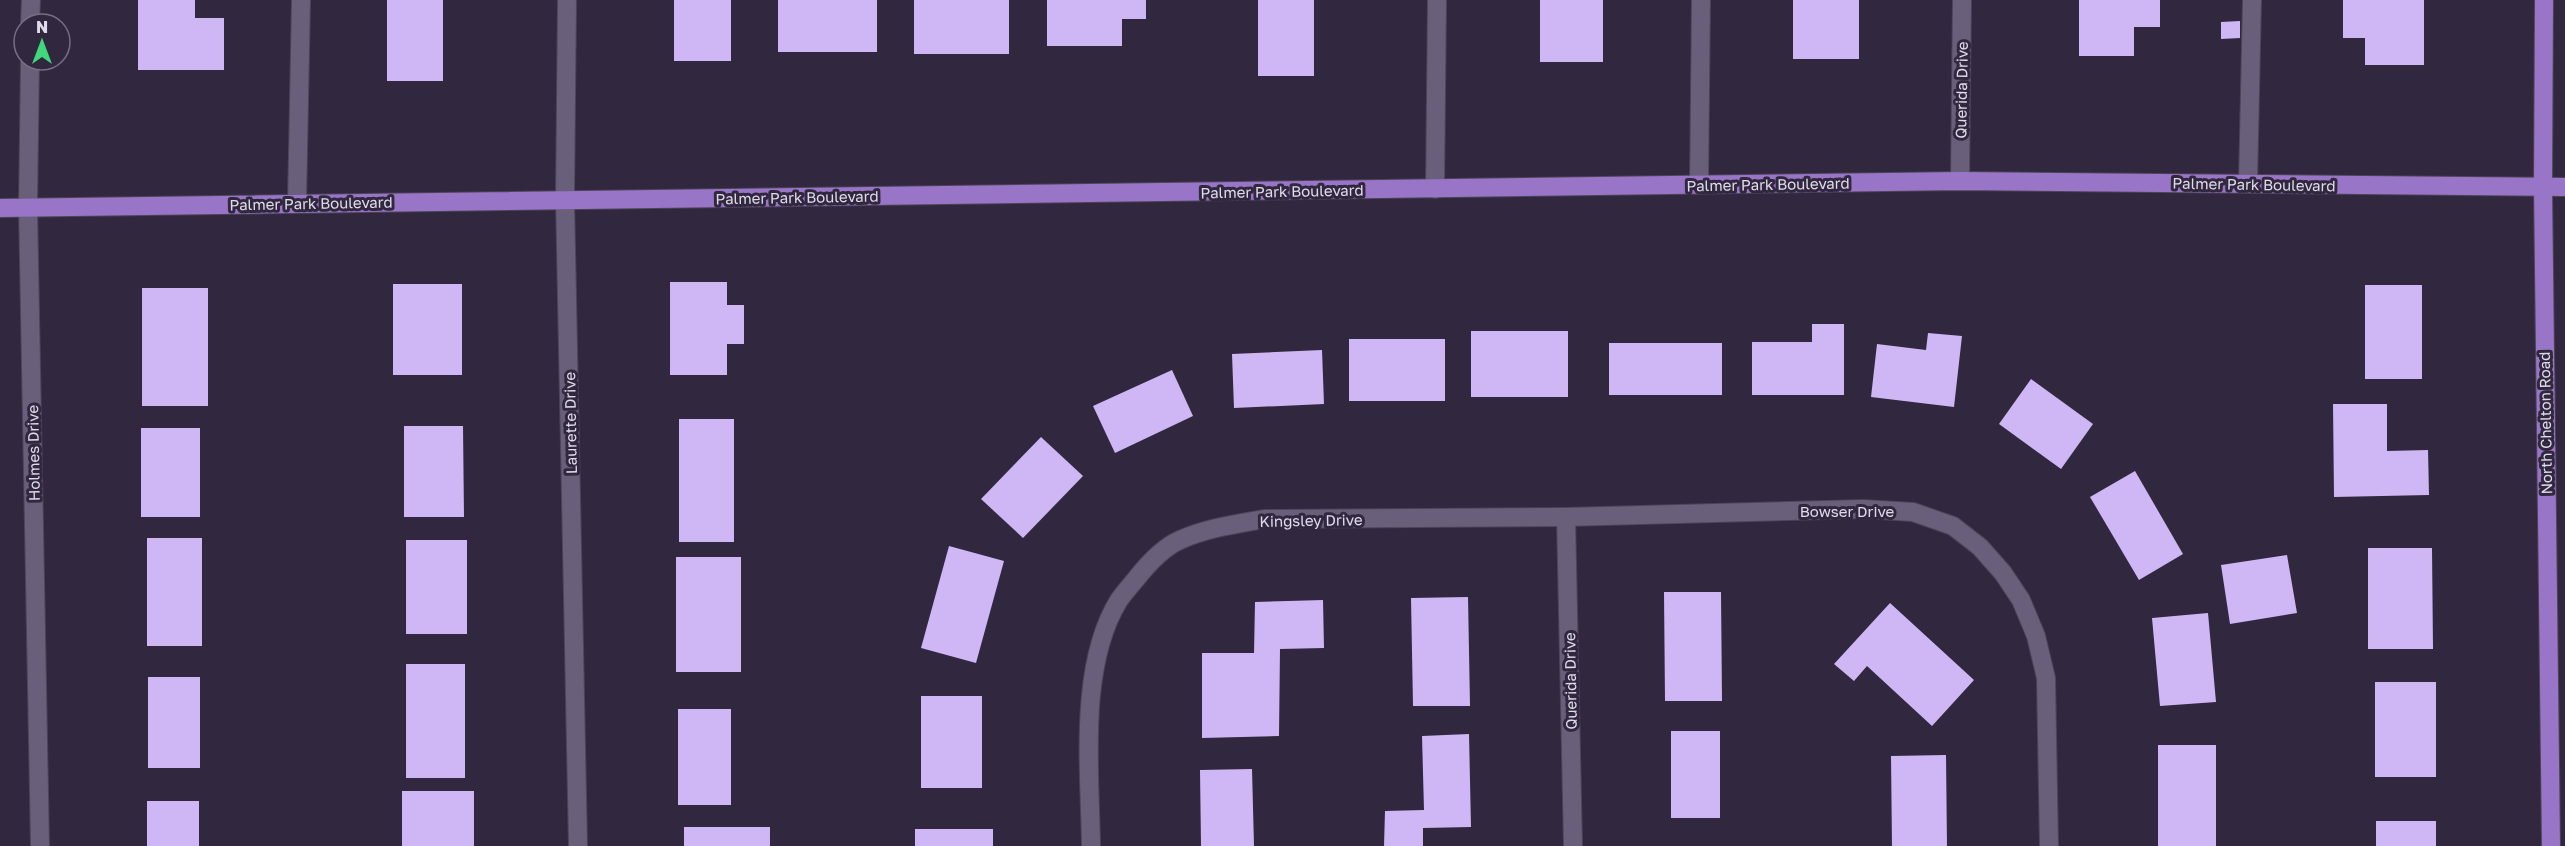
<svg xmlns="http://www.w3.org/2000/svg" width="2565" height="846" viewBox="0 0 2565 846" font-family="'Golos Text',sans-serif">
  <rect width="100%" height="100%" fill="#31273f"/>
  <g fill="#cfb7f5">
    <path d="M138 0H195V18H224V70H138Z"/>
    <rect x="387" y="0" width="56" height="81"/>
    <rect x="674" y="0" width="57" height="61"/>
    <rect x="778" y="0" width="99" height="52"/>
    <rect x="914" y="0" width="95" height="54"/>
    <path d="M1047 0H1146V19H1122V46H1047Z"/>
    <rect x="1258" y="0" width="56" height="76"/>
    <rect x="1540" y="0" width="63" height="62"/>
    <rect x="1793" y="0" width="66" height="59"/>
    <path d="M2079 0H2160V27H2134V56H2079Z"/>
    <path d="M2343 0H2424V65H2365V38H2343Z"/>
    <path d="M2240 21V38L2221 39V22Z"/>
    <path d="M670 282H727V305H744V344H727V375H670Z"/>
    <rect x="393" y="284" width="69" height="91"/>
    <rect x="2365" y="285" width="57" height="94"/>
    <rect x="142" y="288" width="66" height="118"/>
    <path d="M1812 324H1844V395H1752V342H1812Z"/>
    <rect x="1471" y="331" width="97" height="66"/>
    <path d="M1928 333 1962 336 1954 407 1871 397 1877 344 1926 350Z"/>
    <rect x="1349" y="339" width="96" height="62"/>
    <rect x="1609" y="343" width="113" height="52"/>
    <path d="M1322 350 1324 404 1234 408 1232 354Z"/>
    <path d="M1172 370 1193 416 1115 453 1093 406Z"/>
    <path d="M2031 379 2093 424 2061 469 1999 424Z"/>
    <path d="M2333 404H2387V451L2428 450 2429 495 2334 497Z"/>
    <rect x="679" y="419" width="55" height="123"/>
    <path d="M404 426H463L464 517H404Z"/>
    <rect x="141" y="428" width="59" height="89"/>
    <path d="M1041 437 1083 476 1023 538 981 499Z"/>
    <path d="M2135 471 2183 554 2139 580 2090 497Z"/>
    <rect x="147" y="538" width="55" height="108"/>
    <rect x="406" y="540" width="61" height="94"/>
    <path d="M949 546 1004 561 976 663 921 648Z"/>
    <path d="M2368 548H2432L2433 649H2368Z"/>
    <path d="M2287 555 2297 613 2230 624 2221 565Z"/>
    <rect x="676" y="557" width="65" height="115"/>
    <path d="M1664 592H1721L1722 701H1665Z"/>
    <path d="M1468 597 1470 706H1413L1411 598Z"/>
    <path d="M1323 600 1324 648 1280 649 1279 736 1202 738V653H1254L1255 602Z"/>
    <path d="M1890 603 1974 680 1932 726 1867 666 1854 681 1834 664Z"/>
    <path d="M2208 613 2216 702 2160 706 2152 618Z"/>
    <rect x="406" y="664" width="59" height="114"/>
    <rect x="148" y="677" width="52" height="91"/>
    <rect x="2375" y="682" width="61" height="95"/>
    <rect x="921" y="696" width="61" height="92"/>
    <rect x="678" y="709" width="53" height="96"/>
    <rect x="1671" y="731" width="49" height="87"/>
    <path d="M1469 734 1471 827 1423 828V846H1384L1385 811 1424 810 1422 736Z"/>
    <rect x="2158" y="745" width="58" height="101"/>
    <path d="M1946 755 1947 846H1892L1891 756Z"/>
    <path d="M1252 769 1254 846H1201L1200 770Z"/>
    <rect x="402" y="791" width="72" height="55"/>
    <rect x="147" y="801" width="52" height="45"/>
    <rect x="2376" y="821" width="60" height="25"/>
    <rect x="684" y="827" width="86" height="19"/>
    <rect x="915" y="829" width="78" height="17"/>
  </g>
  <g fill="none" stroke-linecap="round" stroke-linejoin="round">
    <defs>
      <g id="minor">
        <path d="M567 0 565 199 578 846"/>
        <path d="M30 24 31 0"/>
        <path d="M30 60 28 207 40 846"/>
        <path d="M1960 181 1962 0"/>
        <path d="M2248 183 2252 0"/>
        <path d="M1699 185 1701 0"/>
        <path d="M1435 189 1437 0"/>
        <path d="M297 203 301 0"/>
        <path d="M1566 517 1573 846"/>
        <path d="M1091 846C1090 771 1078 666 1119 600 1124 593 1130 586 1136 579 1147 565 1164 547 1180 540 1207 528 1236 524 1264 519L1566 517 1863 509 1913 512 1953 526 1980 547 2003 573 2021 600 2036 636 2046 678 2049 846"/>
      </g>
      <g id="major">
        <path d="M2544 0 2543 187 2551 846"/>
        <path d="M0 208 1960 181 2565 187"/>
      </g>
    </defs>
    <use href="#minor" stroke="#4d4458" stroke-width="20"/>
    <use href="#major" stroke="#4d4458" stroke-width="20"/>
    <use href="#minor" stroke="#6a5f7a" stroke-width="18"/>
    <use href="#major" stroke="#9875c6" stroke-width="18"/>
  </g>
  <g text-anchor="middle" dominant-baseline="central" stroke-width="6" stroke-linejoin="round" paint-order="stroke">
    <g font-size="15" fill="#e0dbeb" stroke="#31273f">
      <text transform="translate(1961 90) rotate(-89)">Querida Drive</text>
      <text transform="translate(1768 184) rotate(-1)">Palmer Park Boulevard</text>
      <text transform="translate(2254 184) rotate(1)">Palmer Park Boulevard</text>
      <text transform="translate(1282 191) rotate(-1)">Palmer Park Boulevard</text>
      <text transform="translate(797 197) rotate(-1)">Palmer Park Boulevard</text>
      <text transform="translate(311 203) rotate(-1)">Palmer Park Boulevard</text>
      <text transform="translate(570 423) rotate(-91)">Laurette Drive</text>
      <text transform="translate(2545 423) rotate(-91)">North Chelton Road</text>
      <text transform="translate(33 453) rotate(-91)">Holmes Drive</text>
      <text x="1847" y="511">Bowser Drive</text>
      <text transform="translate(1311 520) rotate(-1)">Kingsley Drive</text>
      <text transform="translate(1570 681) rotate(-91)">Querida Drive</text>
    </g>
  </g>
  <g transform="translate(42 42)"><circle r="28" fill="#31273f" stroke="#776f84" stroke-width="1.5"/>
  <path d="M0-4.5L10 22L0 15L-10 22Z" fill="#42d77c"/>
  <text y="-9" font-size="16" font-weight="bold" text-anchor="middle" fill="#e0dbeb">N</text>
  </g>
</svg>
